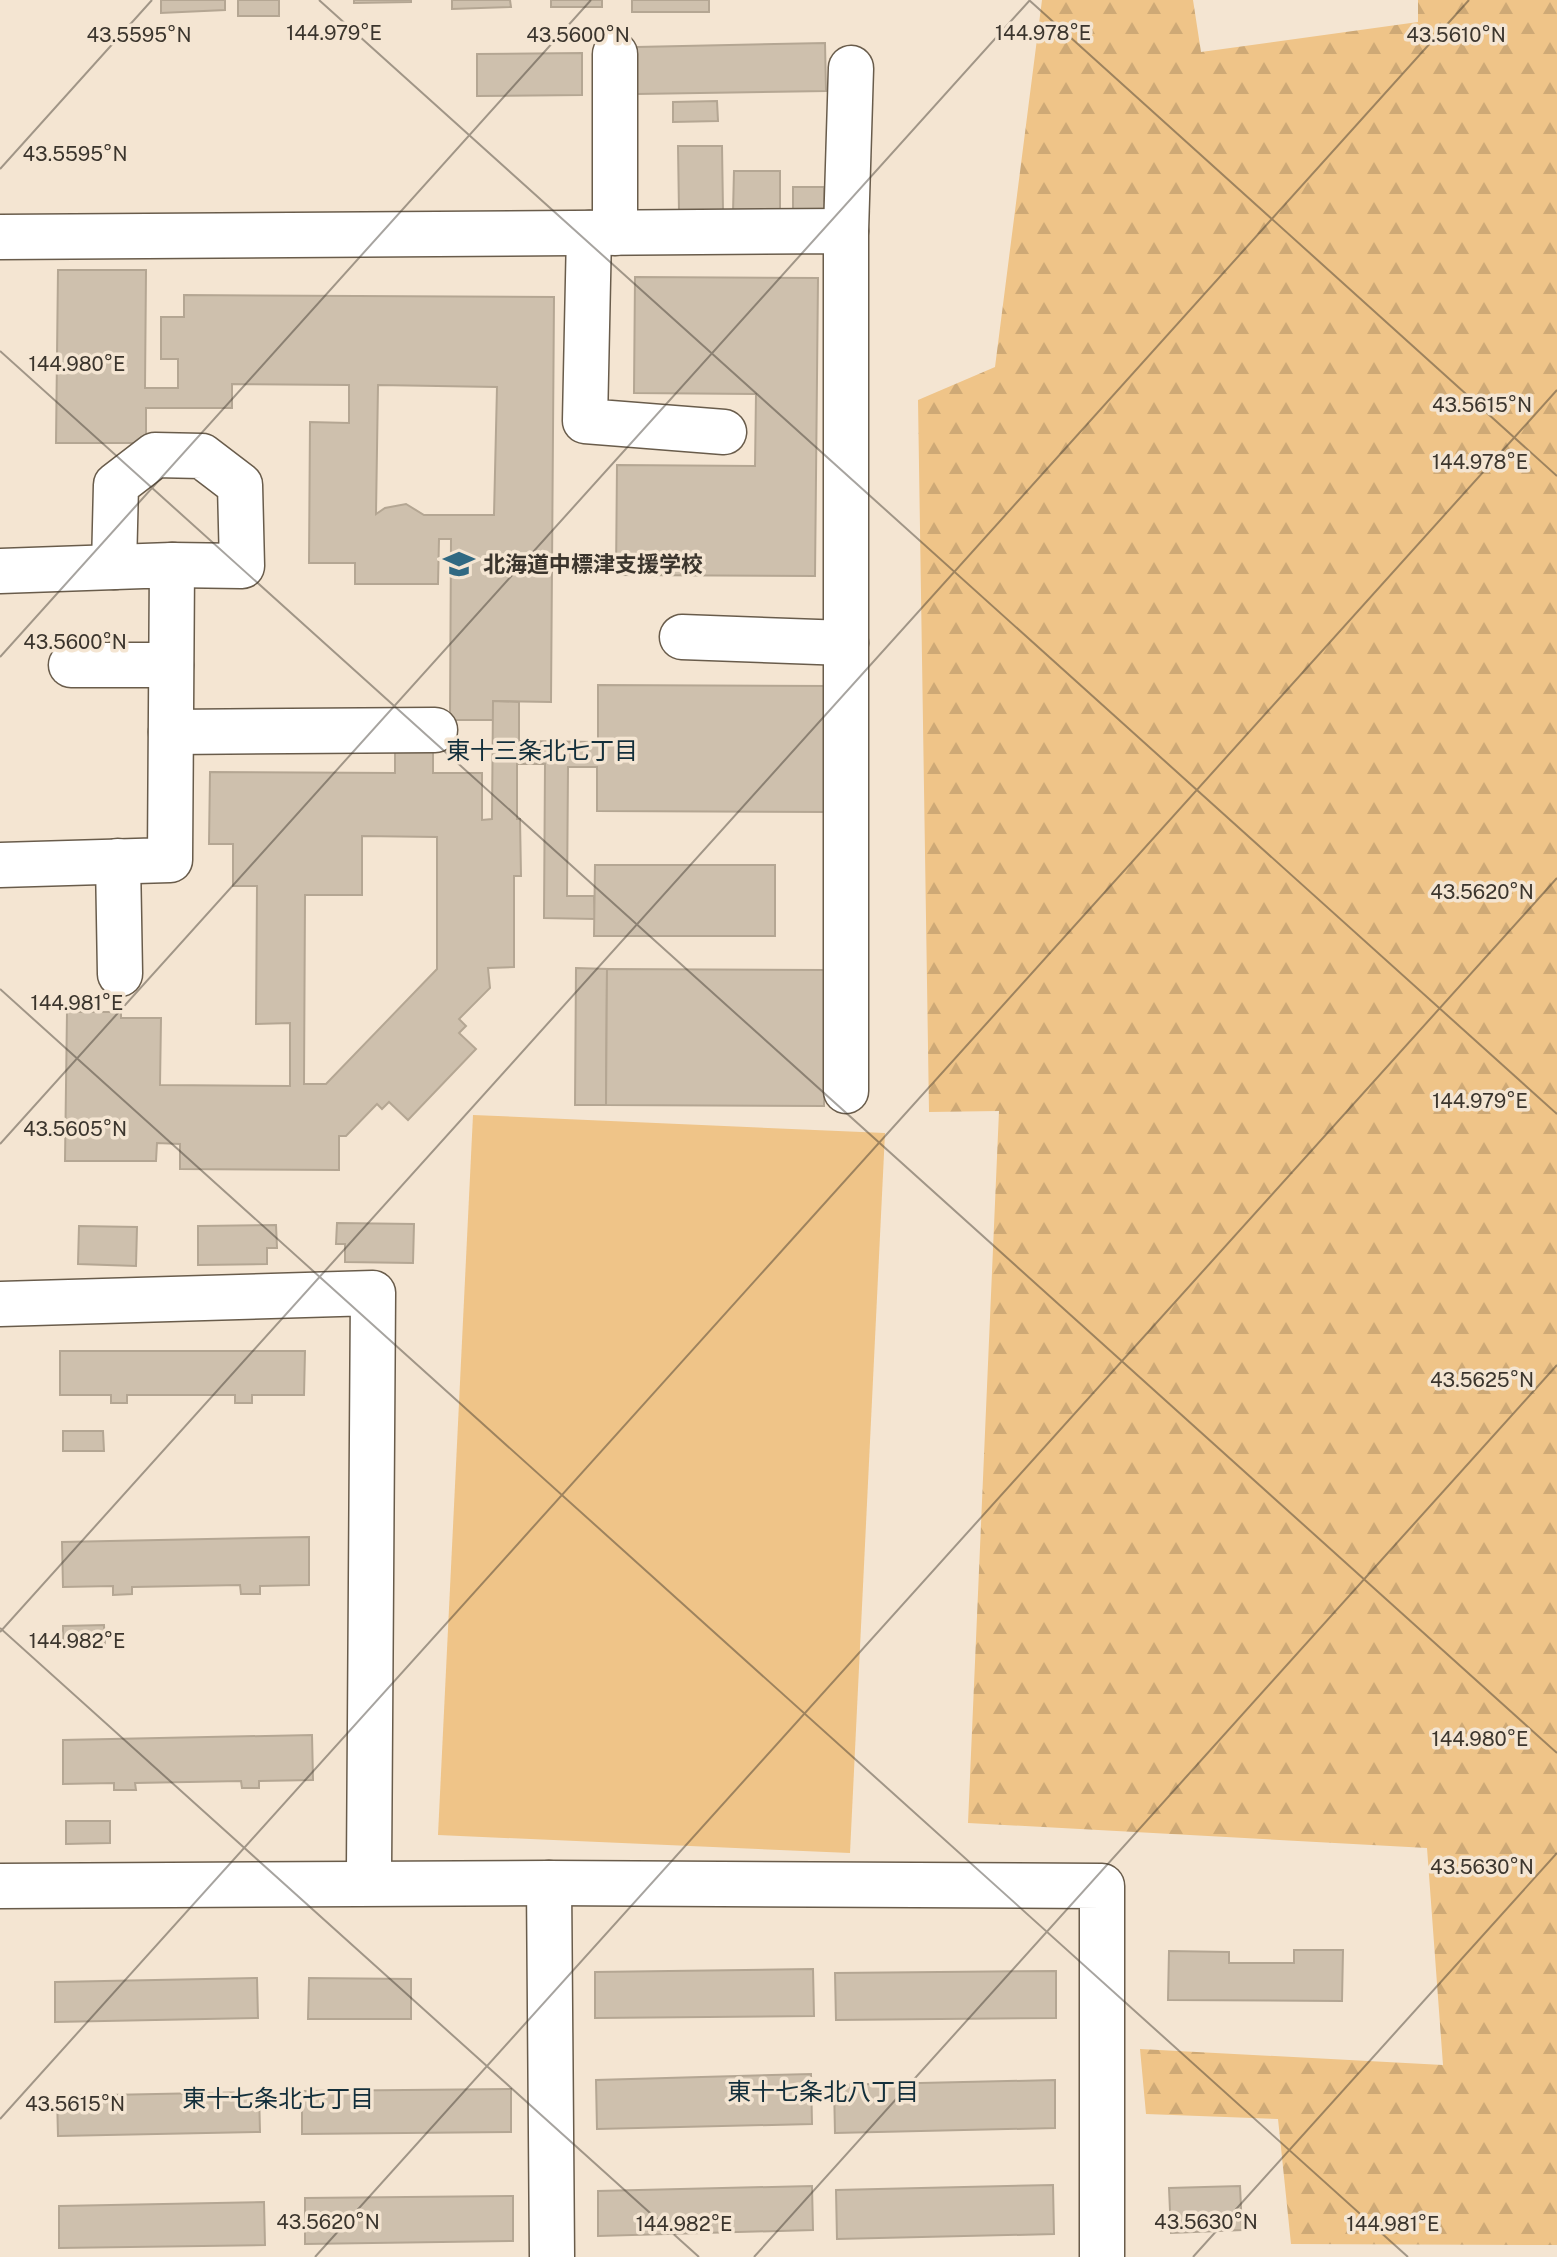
<svg xmlns="http://www.w3.org/2000/svg" width="1557" height="2257" viewBox="0 0 1557 2257" font-family="'Public Sans','Noto Sans JP',sans-serif">
  <defs>
    <pattern id="forest-firs" width="22" height="20" patternUnits="userSpaceOnUse" patternTransform="scale(2)"><rect width="22" height="20" fill="#efc488"/><path d="M5 1l3.5 6h-7zM16 11l3.5 6h-7z" fill="#cea976"/></pattern>
  </defs>
  <rect width="100%" height="100%" fill="#f4e5d2"/>
  <path fill="url(#forest-firs)" d="M1042 0H1193L1201 52 1418 22V0H1557V2245L1291 2244 1278 2119 1146 2114 1140 2049 1443 2065 1427 1848 968 1823 999 1111 929 1112 918 400 995 367Z"/>
  <path fill="#efc488" d="M473 1115 885 1133 850 1853 438 1835Z"/>
  <g fill="#cec0ad" stroke="#b4a693" stroke-width="2" fill-rule="evenodd">
    <path d="M161 0H225V10L161 13Z"/>
    <rect x="238" y="0" width="41" height="16"/>
    <path d="M354 0H411V2L354 3Z"/>
    <path d="M452 0H510L511 7 452 9Z"/>
    <rect x="551" y="0" width="51" height="7"/>
    <rect x="632" y="0" width="77" height="12"/>
    <path d="M825 43 826 91 637 94V47Z"/>
    <path d="M582 53V95L477 96V54Z"/>
    <path d="M717 101 718 121 673 122V102Z"/>
    <path d="M678 146H722L723 211H679Z"/>
    <path d="M734 171H780V213H733Z"/>
    <rect x="793" y="187" width="31" height="23"/>
    <path d="M58 270H146L145 388H178V359H161V317H184V295L554 297 551 702 493 701V720H450L451 539H439L438 584H355V563H309L310 422 349 423V385L232 384V408H146V443H56ZM378 385 497 387 494 515H424L406 504 385 508 376 514Z"/>
    <path d="M635 277 818 278 815 576 616 575 617 465 755 466 756 394 634 393Z"/>
    <path d="M598 685 830 686 829 812 597 811V767H568L567 896H594L595 919 544 918 545 764H517V819H520L521 876H514V967L488 968 490 988 459 1019 466 1026 459 1033 476 1049 408 1120 389 1102 382 1109 377 1104 346 1136H339V1170L180 1169V1144L157 1143 156 1161H65L67 1012H121V1018H161L160 1085 290 1086V1023L256 1024 257 886H233V844H209L210 772 395 773V743H433V773H482V820L492 819 493 701 519 702V741L598 742ZM362 836 437 837V969L326 1084H304L305 895H362Z"/>
    <path d="M595 865H775V936H594Z"/>
    <path d="M576 968 607 969 606 1105H575Z"/>
    <path d="M607 969 826 970 824 1106 606 1105Z"/>
    <path d="M337 1223 414 1224 413 1263 345 1262V1244H336Z"/>
    <path d="M276 1225 277 1248H267V1264L198 1265V1226Z"/>
    <path d="M79 1226 137 1227 136 1266 78 1264Z"/>
    <path d="M60 1351H305L304 1395H252V1403H235V1395H127V1403H111V1395H60Z"/>
    <path d="M63 1431H103L104 1451H63Z"/>
    <path d="M309 1537V1585L260 1586V1594H241L240 1585 132 1587V1594L113 1595V1586L63 1587 62 1542Z"/>
    <path d="M104 1625 105 1646 63 1647V1626Z"/>
    <path d="M312 1735 313 1780 259 1781V1788H242L241 1781 135 1783 136 1790H114V1783L63 1784V1740Z"/>
    <path d="M66 1821H110V1843L66 1844Z"/>
    <path d="M1294 1950H1343L1342 2001 1168 2000 1169 1951 1229 1952V1963H1294Z"/>
    <path d="M813 1969 814 2016 595 2018V1972Z"/>
    <path d="M1056 1971V2018L836 2020 835 1973Z"/>
    <path d="M257 1978 258 2018 55 2022V1982Z"/>
    <path d="M309 1978 411 1979V2019H308Z"/>
    <path d="M811 2074 812 2124 597 2129 596 2080Z"/>
    <path d="M1055 2080V2128L835 2133 834 2085Z"/>
    <path d="M511 2089V2132L302 2134V2091Z"/>
    <path d="M259 2092 260 2132 58 2136 57 2096Z"/>
    <path d="M1053 2185 1054 2234 837 2239 836 2190Z"/>
    <path d="M812 2186 813 2230 598 2236V2191Z"/>
    <path d="M1240 2186 1242 2230 1171 2233 1169 2188Z"/>
    <path d="M513 2196V2241L305 2244V2198Z"/>
    <path d="M264 2202 265 2245 59 2248V2206Z"/>
  </g>
  <g fill="none" stroke-linecap="round" stroke-linejoin="round">
    <defs>
      <g id="minor">
        <path d="M846 231 851 68"/>
        <path d="M589 233 585 421 724 432"/>
        <path d="M615 233V54"/>
        <path d="M0 237 846 231V1091"/>
        <path d="M114 567 116 485 155 455 202 456 240 485 242 566 172 565"/>
        <path d="M0 571 172 565 170 860 0 865"/>
        <path d="M682 637 846 643"/>
        <path d="M71 665H171"/>
        <path d="M171 732 435 730"/>
        <path d="M118 861 120 974"/>
        <path d="M0 1304 373 1293 369 1870"/>
        <path d="M549 1883 552 2257"/>
        <path d="M0 1886 549 1883 1102 1886V2257"/>
      </g>
    </defs>
    <use href="#minor" stroke="#695c4b" stroke-width="47"/>
    <use href="#minor" stroke="#fff" stroke-width="44"/>
  </g>
  <path fill="none" stroke="#3b352d" stroke-width="2" stroke-opacity="0.45" d="M319 0 1557 1114M1029 0 1557 476M0 169 152 0M0 351 1557 1753M0 657 591 0M0 989 1408 2257M0 1144 1030 0M0 1628 699 2257M0 1632 1469 0M0 2119 1557 390M315 2257 1557 878M754 2257 1557 1365M1193 2257 1557 1853"/>
  <defs>
    <symbol id="school-bare" viewBox="-9 -9 18 18"><path d="M0-5L7-2L0 1L-7-2ZM-4 1L0 2.5L4 1V4Q0 6-4 4Z" fill="#306982" stroke="#f4e5d2" stroke-width="2.5" paint-order="stroke"/></symbol>
  </defs>
  <g fill-rule="evenodd">
    <use href="#school-bare" x="437" y="542" width="44" height="44"/>
  </g>
  <g text-anchor="middle" dominant-baseline="central" stroke-width="7" stroke-linejoin="round" paint-order="stroke">
    <g font-size="22" font-weight="bold" fill="#3b352d" stroke="#f4e5d2" text-anchor="start">
      <text x="483" y="564">北海道中標津支援学校</text>
    </g>
    <g font-size="24" fill="#132f3b" stroke="#f4e5d2">
      <text x="542" y="750">東十三条北七丁目</text>
      <text x="823" y="2091">東十七条北八丁目</text>
      <text x="278" y="2098">東十七条北七丁目</text>
    </g>
  </g>
  <g font-size="20" text-anchor="middle" fill="#3b352d" stroke="#f4e5d2" stroke-width="7" stroke-linejoin="round" paint-order="stroke">
    <text x="1043" y="40">144.978°E</text>
    <text x="334" y="40">144.979°E</text>
    <text x="139" y="42">43.5595°N</text>
    <text x="578" y="42">43.5600°N</text>
    <text x="1456" y="42">43.5610°N</text>
    <text x="75" y="161">43.5595°N</text>
    <text x="77" y="371">144.980°E</text>
    <text x="1482" y="412">43.5615°N</text>
    <text x="1480" y="469">144.978°E</text>
    <text x="75" y="649">43.5600°N</text>
    <text x="1482" y="899">43.5620°N</text>
    <text x="77" y="1010">144.981°E</text>
    <text x="1480" y="1108">144.979°E</text>
    <text x="75" y="1136">43.5605°N</text>
    <text x="1482" y="1387">43.5625°N</text>
    <text x="77" y="1648">144.982°E</text>
    <text x="1480" y="1746">144.980°E</text>
    <text x="1482" y="1874">43.5630°N</text>
    <text x="75" y="2111">43.5615°N</text>
    <text x="328" y="2229">43.5620°N</text>
    <text x="1206" y="2229">43.5630°N</text>
    <text x="684" y="2231">144.982°E</text>
    <text x="1393" y="2231">144.981°E</text>
  </g>
</svg>
